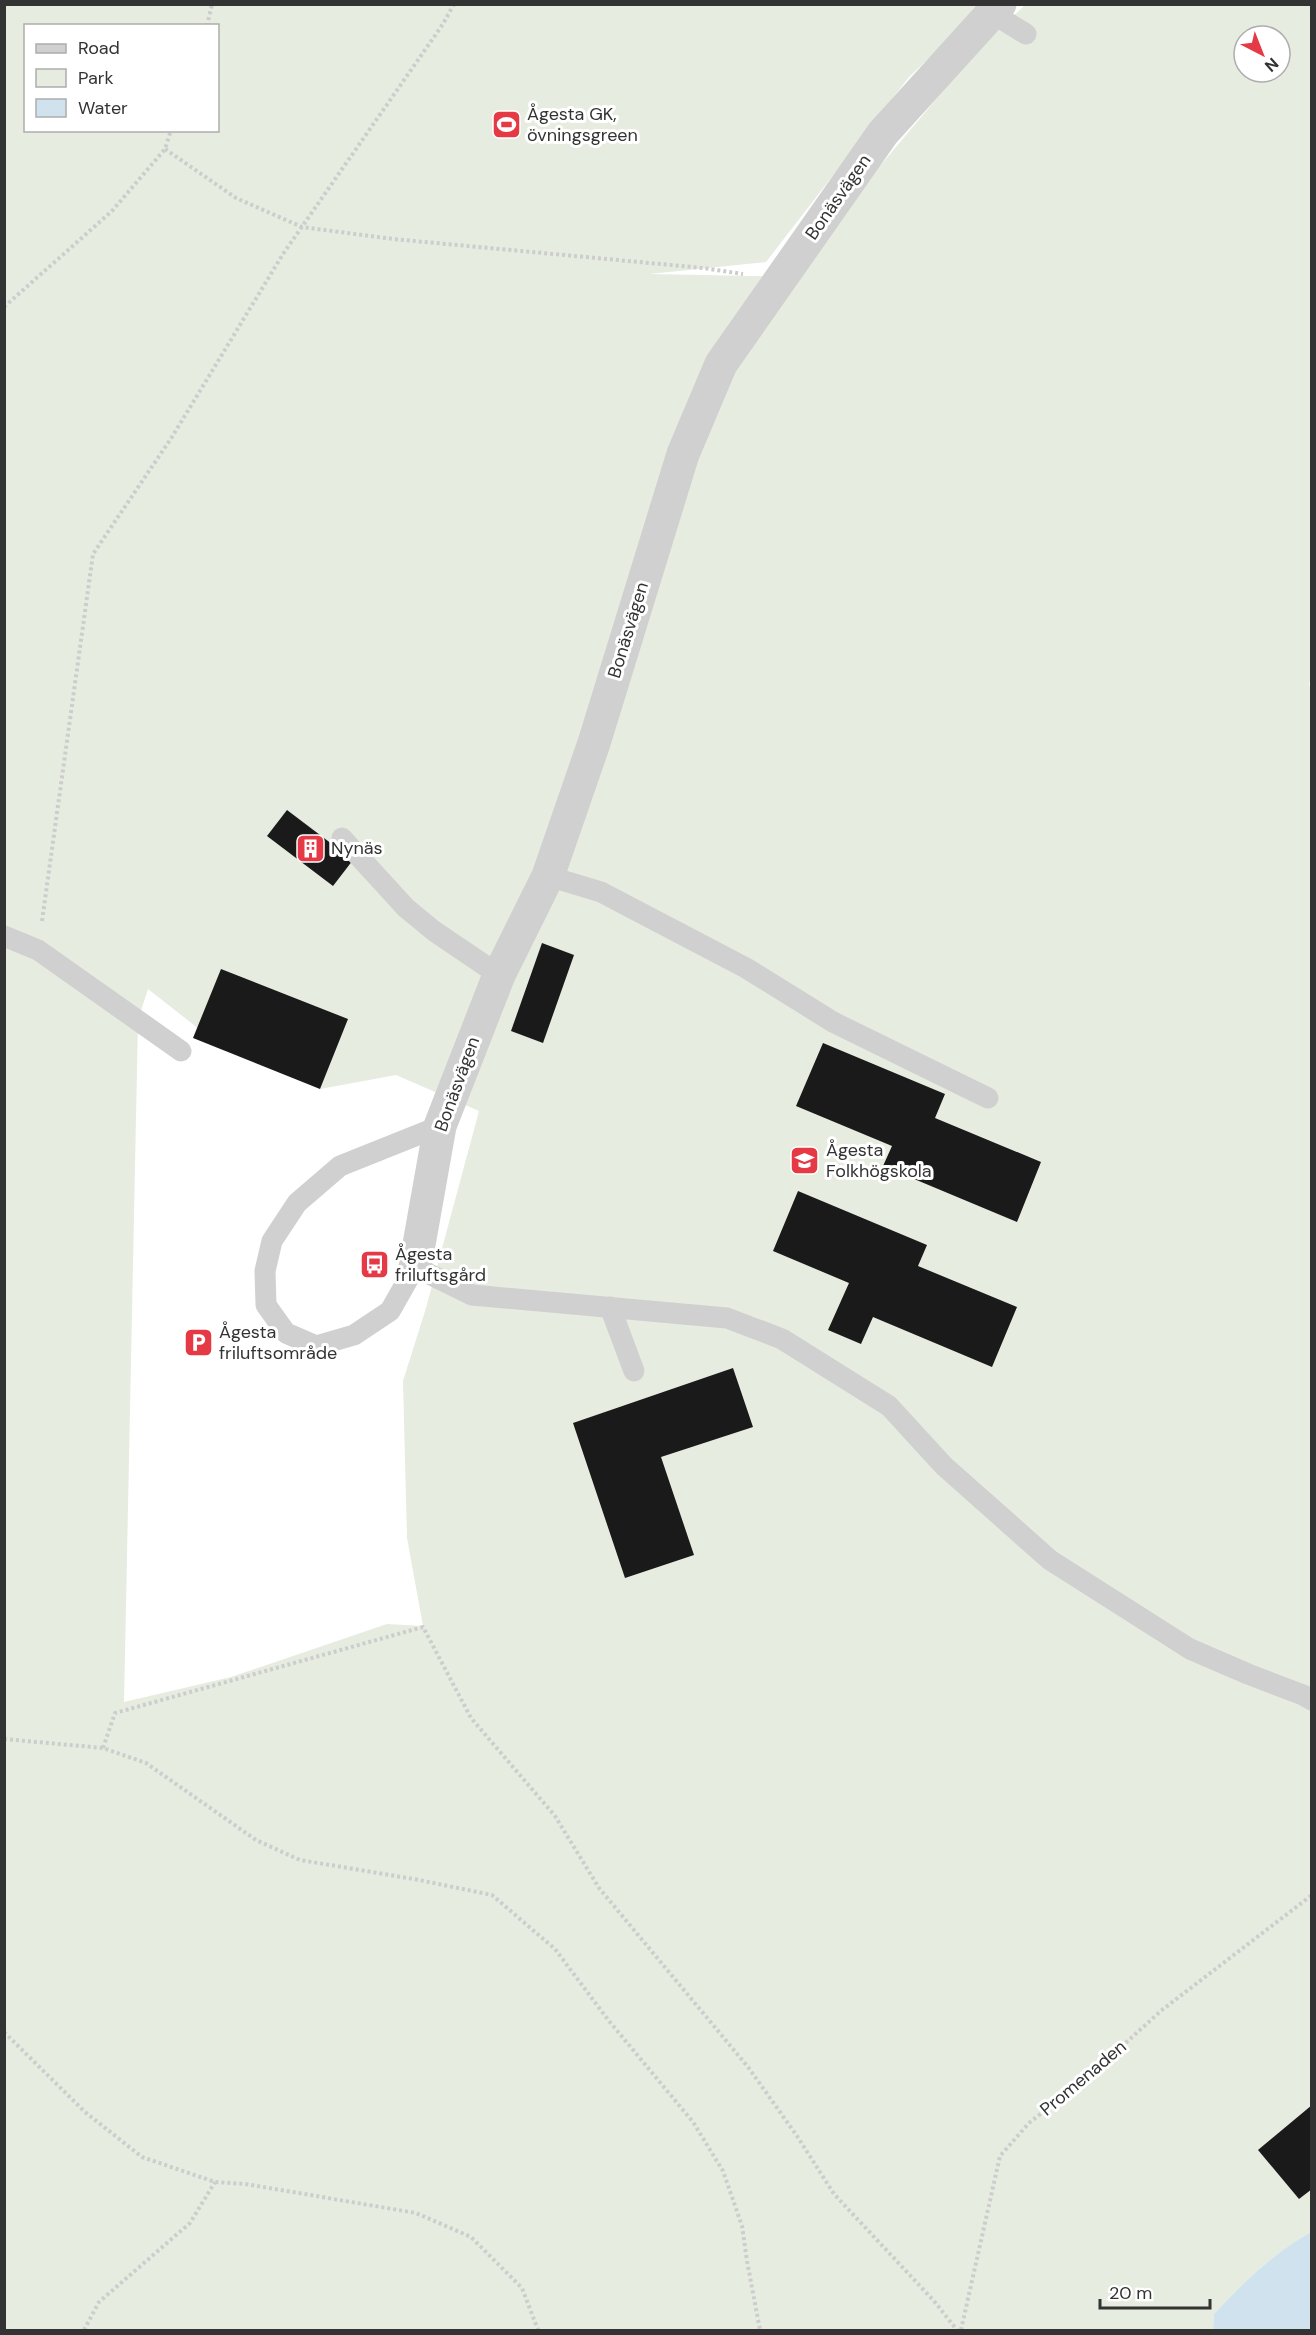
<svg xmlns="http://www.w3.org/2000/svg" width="1316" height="2335" viewBox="0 0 1316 2335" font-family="'DM Sans',sans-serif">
  <rect width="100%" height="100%" fill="#fff"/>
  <path fill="#e6ecdf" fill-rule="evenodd" d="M5 5H985L909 77 766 262 649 274 795 277 854 197 979 48 1025 5H1311L1312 676 1309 684 1312 692 1311 2232C1272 2254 1245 2281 1214 2314L1213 2330H5ZM26 26H218V130H26ZM1244 36H1280V72H1244ZM148 989 213 1040 320 1089 396 1075 479 1111 426 1308 403 1381 407 1538 423 1626 387 1624 231 1677 124 1702 138 1020Z"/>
  <path fill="#cfe2ee" d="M1311 2232V2330H1213L1214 2314C1245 2281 1272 2254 1311 2232Z"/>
  <g fill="#1a1a1a">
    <path d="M287 810 353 860 333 886 267 836Z"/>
    <path d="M542 943 574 955 543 1043 511 1031Z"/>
    <path d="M221 969 348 1019 320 1089 193 1038Z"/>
    <path d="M823 1043 945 1094 935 1118 1041 1162 1017 1222 883 1166 892 1146 796 1106Z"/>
    <path d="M798 1191 927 1245 918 1266 1017 1307 992 1367 873 1317 861 1344 828 1330 849 1283 773 1251Z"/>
    <path d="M733 1368 753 1427 661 1457 694 1555 625 1578 573 1423Z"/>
    <path d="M1312 2105V2189L1299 2199 1258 2150Z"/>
  </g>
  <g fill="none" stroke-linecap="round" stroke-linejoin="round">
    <g stroke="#cdcdcd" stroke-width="4" stroke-dasharray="3 3" stroke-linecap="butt">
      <path d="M207 26 212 4"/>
      <path d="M165 149 236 198 302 227 393 239 703 268 743 274"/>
      <path d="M4 307 112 211 165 149 171 130"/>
      <path d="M42 921 93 554 172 437 283 254 443 24 454 4"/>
      <path d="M4 1739 103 1748 146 1763 256 1840 300 1860 414 1879 492 1895 555 1949 609 2021 693 2122 723 2171 742 2226 747 2261 760 2330"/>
      <path d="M103 1748 115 1713 423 1627 471 1718 555 1816 599 1888 748 2067 797 2136 834 2194 934 2301 957 2330"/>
      <path d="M4 2032 85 2112 142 2157 215 2182 245 2184 416 2213 471 2237 522 2288 538 2330"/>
      <path d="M84 2330 99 2302 190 2223 215 2182"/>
      <path d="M961 2330 1000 2156 1029 2123 1090 2075 1162 2010 1312 1895"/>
    </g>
    <g stroke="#d0d0d0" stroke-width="21">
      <path d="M992 13 1026 34"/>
      <path d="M342 838 406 908 434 931 499 975"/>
      <path d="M548 876 601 892 746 968 833 1022 988 1098"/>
      <path d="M4 936 38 950 181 1051"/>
      <path d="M440 1126 340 1166 297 1203 272 1241 265 1271 266 1305 286 1333 316 1346 354 1335 390 1311 415 1267 472 1295 727 1318 782 1339 889 1406 944 1466 1050 1560 1190 1649 1248 1674 1303 1695 1312 1700"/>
      <path d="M610 1307 634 1371"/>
    </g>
    <path stroke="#d0d0d0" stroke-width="33" d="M415 1267 440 1126 499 975 548 876 594 743 683 454 721 364 883 133 1000 4"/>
  </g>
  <defs>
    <symbol id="stadium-square" viewBox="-11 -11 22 22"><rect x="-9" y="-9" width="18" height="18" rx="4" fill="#e63946" stroke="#fff"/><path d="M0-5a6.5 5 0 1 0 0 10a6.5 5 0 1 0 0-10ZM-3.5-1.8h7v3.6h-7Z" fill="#fff"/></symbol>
    <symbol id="building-square" viewBox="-11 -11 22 22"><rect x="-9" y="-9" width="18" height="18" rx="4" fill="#e63946" stroke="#fff"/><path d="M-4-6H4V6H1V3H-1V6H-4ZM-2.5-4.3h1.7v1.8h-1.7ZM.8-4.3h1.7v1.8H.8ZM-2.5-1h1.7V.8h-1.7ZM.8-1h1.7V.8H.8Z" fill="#fff"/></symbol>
    <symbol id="school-square" viewBox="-11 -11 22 22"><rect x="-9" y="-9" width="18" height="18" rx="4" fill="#e63946" stroke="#fff"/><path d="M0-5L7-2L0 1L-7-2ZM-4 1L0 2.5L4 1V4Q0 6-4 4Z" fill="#fff"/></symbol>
    <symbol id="bus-square" viewBox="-11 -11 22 22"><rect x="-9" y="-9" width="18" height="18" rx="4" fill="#e63946" stroke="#fff"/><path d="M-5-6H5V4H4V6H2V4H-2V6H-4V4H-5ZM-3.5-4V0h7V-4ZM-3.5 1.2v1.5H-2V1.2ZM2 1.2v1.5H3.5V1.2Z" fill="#fff"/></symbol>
    <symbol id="parking-square" viewBox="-11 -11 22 22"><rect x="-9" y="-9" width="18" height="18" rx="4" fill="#e63946" stroke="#fff"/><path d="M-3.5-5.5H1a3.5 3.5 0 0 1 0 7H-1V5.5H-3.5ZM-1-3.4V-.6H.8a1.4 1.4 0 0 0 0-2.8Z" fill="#fff"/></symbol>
  </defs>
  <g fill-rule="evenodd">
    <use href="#stadium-square" x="490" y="108" width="33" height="33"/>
    <use href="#building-square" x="294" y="832" width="33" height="33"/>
    <use href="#school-square" x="788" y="1144" width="33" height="33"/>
    <use href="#bus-square" x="358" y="1248" width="33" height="33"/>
    <use href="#parking-square" x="182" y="1326" width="33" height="33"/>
  </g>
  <g text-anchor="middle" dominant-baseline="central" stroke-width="6" stroke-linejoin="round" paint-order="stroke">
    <g font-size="18" fill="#333" stroke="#fff" text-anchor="start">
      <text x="527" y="114">Ågesta GK,<tspan x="527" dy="21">övningsgreen</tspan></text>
      <text x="331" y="848">Nynäs</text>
      <text x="826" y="1150">Ågesta<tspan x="826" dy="21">Folkhögskola</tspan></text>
      <text x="395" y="1254">Ågesta<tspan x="395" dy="21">friluftsgård</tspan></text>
      <text x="219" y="1332">Ågesta<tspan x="219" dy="21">friluftsområde</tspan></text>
    </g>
    <g font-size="18" fill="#333" stroke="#fff">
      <text transform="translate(838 197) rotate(-55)">Bonäsvägen</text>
      <text transform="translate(628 630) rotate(-73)">Bonäsvägen</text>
      <text transform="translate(457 1084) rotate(-70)">Bonäsvägen</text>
      <text transform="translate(1083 2078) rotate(-40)">Promenaden</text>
    </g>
  </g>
  <rect width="1316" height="2335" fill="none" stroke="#333333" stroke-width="12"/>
  <rect x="24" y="24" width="195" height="108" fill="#ffffff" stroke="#adadad" stroke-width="1.5"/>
  <rect x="36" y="44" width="30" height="9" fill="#d0d0d0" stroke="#adadad" stroke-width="1.5"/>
  <text x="78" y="54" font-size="18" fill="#333333">Road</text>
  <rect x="36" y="69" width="30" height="18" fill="#e6ecdf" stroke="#adadad" stroke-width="1.5"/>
  <text x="78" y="84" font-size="18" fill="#333333">Park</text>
  <rect x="36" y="99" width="30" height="18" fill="#cfe2ee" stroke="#adadad" stroke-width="1.5"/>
  <text x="78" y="114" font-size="18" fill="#333333">Water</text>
  <g transform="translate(1262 54) rotate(138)"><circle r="28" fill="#ffffff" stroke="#adadad" stroke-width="1.5"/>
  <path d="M0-4.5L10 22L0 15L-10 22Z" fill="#e63946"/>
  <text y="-9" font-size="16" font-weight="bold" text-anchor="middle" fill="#333333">N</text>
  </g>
  <path d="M1100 2299v9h110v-9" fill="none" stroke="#333333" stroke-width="3"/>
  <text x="1109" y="2299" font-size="18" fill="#333333" stroke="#ffffff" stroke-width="4.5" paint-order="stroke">20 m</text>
</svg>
